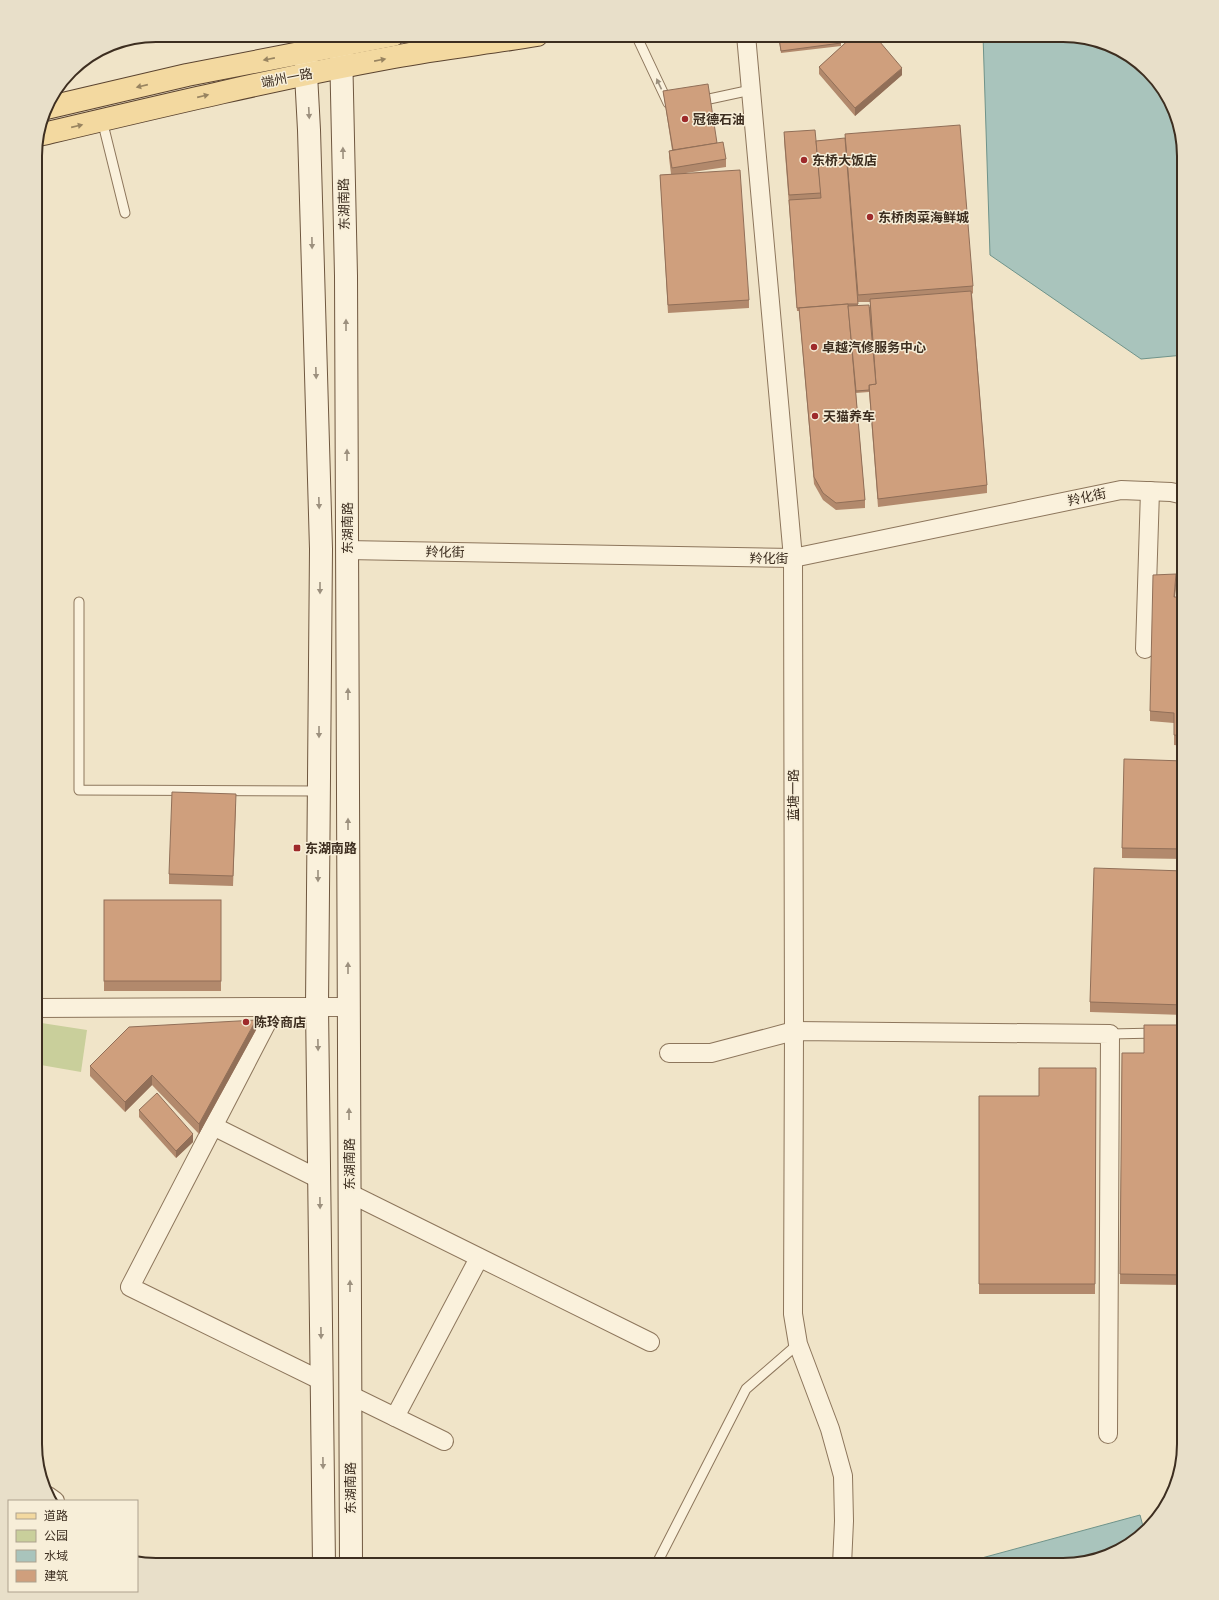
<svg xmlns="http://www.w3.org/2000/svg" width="1219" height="1600" viewBox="0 0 1219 1600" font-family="Merriweather,'Noto Sans SC',serif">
  <rect width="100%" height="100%" fill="#f0e4c8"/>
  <path fill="#c9cf9b" d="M35 1022 87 1030 81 1072 35 1064Z"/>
  <g fill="#a9c4bc" stroke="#6f938a">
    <path d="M983 35H1071L1124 51 1164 89 1180 124 1184 155V355L1141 359 990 255Z"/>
    <path d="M1140 1515 1144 1530 1130 1545 1095 1561 1064 1565H956Z"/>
  </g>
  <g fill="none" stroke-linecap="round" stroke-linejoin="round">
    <defs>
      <g id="lane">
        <path d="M636 35 668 103"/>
        <path d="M700 101 751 90"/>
        <path d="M102 120 125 213"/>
        <path d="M79 602V790L319 791"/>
        <path d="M1110 1034 1157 1033"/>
        <path d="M656 1565 746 1389 798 1344"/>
      </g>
      <g id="street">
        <path d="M746 35 793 558 794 1031 793 1314 798 1344 830 1429 843 1476 844 1521 842 1565"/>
        <path d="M347 550 793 558 1121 490 1171 492 1184 495"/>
        <path d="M1145 649 1150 491"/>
        <path d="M35 1008 275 1007"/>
        <path d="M669 1053H711L794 1031 1110 1034 1108 1434"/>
        <path d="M213 1126 319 1179"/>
        <path d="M349 1193 650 1342"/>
        <path d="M322 1381 130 1287 275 1007H349"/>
        <path d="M350 1395 444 1441"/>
        <path d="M395 1417 479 1258"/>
        <path d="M48 1496 55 1501"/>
      </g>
      <g id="secondary">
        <path d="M307 35 306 74 309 130 321 549 317 1006 324 1565"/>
        <path d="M341 48 346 276 351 1565"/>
      </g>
      <g id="primary">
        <path d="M46 108 187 75 393 35"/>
        <path d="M39 135C157 107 274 79 394 57 441 48 489 43 537 35"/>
      </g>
    </defs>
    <use href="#lane" stroke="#8d765c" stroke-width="11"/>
    <use href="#street" stroke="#8d765c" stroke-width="20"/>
    <use href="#secondary" stroke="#6f573f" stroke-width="24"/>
    <use href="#primary" stroke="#5b4430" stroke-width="24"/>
    <use href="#lane" stroke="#faf1dc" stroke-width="9"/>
    <use href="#street" stroke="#faf1dc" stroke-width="18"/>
    <use href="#secondary" stroke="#faf1dc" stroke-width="22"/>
    <use href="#primary" stroke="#f3d9a0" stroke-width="22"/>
  </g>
  <g fill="#b2896c" fill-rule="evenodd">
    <path d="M854 35H944V37L905 42 902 36 877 40 902 75 855 116 819 74V67Z"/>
    <path d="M779 41 841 43V46L781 53Z"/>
    <path d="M663 91 717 143 726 159V167L686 173 749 300V308L668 313 660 175 671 174 669 158V151L672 150Z"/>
    <path d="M784 132 816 141 845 139V134L973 286V293L972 294 987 485V493L878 507 869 392 856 393 865 500V508L836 510 823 500 814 484 799 311H797L784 140ZM858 302H870V307L858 305Z"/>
    <path d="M1176 584 1175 597H1184V746L1174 745V723L1150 721V711Z"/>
    <path d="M1184 761V859L1122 858V848Z"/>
    <path d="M236 804 233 886 169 884V874Z"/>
    <path d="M1184 871V1015L1090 1012V1002Z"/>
    <rect x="104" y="900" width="117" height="91"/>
    <path d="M1184 1025V1285L1120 1284 1122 1053H1144Z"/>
    <path d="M256 1030 199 1134 152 1085 125 1112 90 1076V1066Z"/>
    <path d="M1096 1068 1095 1294H979V1096H1039Z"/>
    <path d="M139 1110 193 1142 176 1158 139 1117Z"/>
  </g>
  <g fill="#916f58">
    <path d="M902 68V75L855 116V108Z"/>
    <path d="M1176 574V584L1174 607V597Z"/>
    <path d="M256 1020V1030L199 1134V1124Z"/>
    <path d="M152 1075V1085L125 1112V1102Z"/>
    <path d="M193 1134V1142L176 1158V1151Z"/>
  </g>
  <g fill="#cf9f7d" stroke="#916f58">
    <path d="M806 35H840L841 43 781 51 779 38Z"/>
    <path d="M854 35H874L902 68 855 108 819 67Z"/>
    <path d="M874 35H890L875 37Z"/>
    <path d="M903 35H938L905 39Z"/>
    <path d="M708 84 717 143 673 150 663 91Z"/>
    <path d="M960 125 973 286 858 295 845 134Z"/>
    <path d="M815 130 821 193 789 195 784 132Z"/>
    <path d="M845 138 858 304H848L797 308 789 200 821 198 816 141Z"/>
    <path d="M723 142 726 159 672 168 669 151Z"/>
    <path d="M740 170 749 300 668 305 660 175Z"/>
    <path d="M971 291 987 485 878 499 869 385 876 384 870 299Z"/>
    <path d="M848 304 865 500 836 503 823 493 814 477 799 308Z"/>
    <path d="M869 305 876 384 869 385V390L856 391 848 306Z"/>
    <path d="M1176 574 1174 597H1184V736L1174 735V713L1150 711 1153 575Z"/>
    <path d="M1124 759 1184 761V849L1122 848Z"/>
    <path d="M172 792 236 794 233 876 169 874Z"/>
    <path d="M1094 868 1184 871V1005L1090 1002Z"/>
    <rect x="104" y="900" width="117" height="81"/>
    <path d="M256 1020 199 1124 152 1075 125 1102 90 1066 129 1027Z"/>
    <path d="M1144 1025H1184V1275L1120 1274 1122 1053H1144Z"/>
    <path d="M1039 1068H1096L1095 1284H979V1096H1039Z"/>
    <path d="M157 1093 193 1134 176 1151 139 1110Z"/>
  </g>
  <defs><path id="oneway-solid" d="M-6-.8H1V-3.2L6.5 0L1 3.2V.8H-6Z"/></defs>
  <g fill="#988460">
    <use href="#oneway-solid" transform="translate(269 59) rotate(169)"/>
    <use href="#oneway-solid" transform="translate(380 60) rotate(-11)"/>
    <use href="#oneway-solid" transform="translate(142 86) rotate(167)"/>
    <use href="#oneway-solid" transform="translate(203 96) rotate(-13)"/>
    <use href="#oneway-solid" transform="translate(77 126) rotate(-13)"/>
  </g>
  <g fill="#9c907e">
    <use href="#oneway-solid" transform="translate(659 84) rotate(-115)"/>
    <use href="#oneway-solid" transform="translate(309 113) rotate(87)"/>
    <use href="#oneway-solid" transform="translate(343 153) rotate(-91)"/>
    <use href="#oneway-solid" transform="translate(312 243) rotate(89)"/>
    <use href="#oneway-solid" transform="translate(346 325) rotate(-90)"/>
    <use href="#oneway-solid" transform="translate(316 373) rotate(88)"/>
    <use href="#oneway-solid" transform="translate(347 455) rotate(-90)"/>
    <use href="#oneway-solid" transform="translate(319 503) rotate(88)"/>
    <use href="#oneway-solid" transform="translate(320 588) rotate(90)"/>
    <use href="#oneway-solid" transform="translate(348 694) rotate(-90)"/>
    <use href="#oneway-solid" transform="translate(319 732) rotate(90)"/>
    <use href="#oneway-solid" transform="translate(348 824) rotate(-90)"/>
    <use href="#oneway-solid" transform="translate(318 876) rotate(90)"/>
    <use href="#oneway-solid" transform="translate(348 968) rotate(-90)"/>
    <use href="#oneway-solid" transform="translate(318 1045) rotate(89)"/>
    <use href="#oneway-solid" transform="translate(349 1114) rotate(-90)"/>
    <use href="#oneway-solid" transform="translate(320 1203) rotate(89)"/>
    <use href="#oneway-solid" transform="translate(350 1286) rotate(-90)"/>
    <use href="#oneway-solid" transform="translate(321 1333) rotate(89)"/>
    <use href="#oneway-solid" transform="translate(323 1463) rotate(89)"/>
  </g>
  <g fill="#9e2a2b" stroke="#f7eed8" stroke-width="1.5">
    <circle cx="685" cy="119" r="4"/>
    <circle cx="804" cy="160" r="4"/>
    <circle cx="870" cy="217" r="4"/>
    <circle cx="814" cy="347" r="4"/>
    <circle cx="815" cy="416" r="4"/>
    <rect x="293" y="844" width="8" height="8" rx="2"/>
    <circle cx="246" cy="1022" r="4"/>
  </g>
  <g text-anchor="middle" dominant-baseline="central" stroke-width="3" stroke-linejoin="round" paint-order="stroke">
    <g font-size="13" fill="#3d2e20" stroke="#f7eed8">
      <text transform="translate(287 78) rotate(-11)">端州一路</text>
      <text transform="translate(344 204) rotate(-91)">东湖南路</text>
      <text transform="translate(1087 497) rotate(-12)">羚化街</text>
      <text transform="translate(347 528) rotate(-90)">东湖南路</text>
      <text transform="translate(445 552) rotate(1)">羚化街</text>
      <text x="769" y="558">羚化街</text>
      <text transform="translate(793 795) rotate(-90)">蓝塘一路</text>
      <text transform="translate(349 1164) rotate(-90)">东湖南路</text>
      <text transform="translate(350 1488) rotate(-90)">东湖南路</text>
    </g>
    <g font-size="13" font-weight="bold" fill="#3d2e20" stroke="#f7eed8" text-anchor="start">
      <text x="693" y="119">冠德石油</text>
      <text x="812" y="160">东桥大饭店</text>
      <text x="878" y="217">东桥肉菜海鲜城</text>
      <text x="822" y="347">卓越汽修服务中心</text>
      <text x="823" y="416">天猫养车</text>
      <text x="305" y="848">东湖南路</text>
      <text x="254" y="1022">陈玲商店</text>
    </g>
  </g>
  <path d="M0 0H1219V1600H0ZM156 42H1063A114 114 0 0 1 1177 156V1444A114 114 0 0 1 1063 1558H156A114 114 0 0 1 42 1444V156A114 114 0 0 1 156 42Z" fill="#e8dfc9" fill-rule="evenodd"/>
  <path fill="none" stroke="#3d2e20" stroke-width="2" d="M156 42H1063A114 114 0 0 1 1177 156V1444A114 114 0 0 1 1063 1558H156A114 114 0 0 1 42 1444V156A114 114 0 0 1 156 42Z"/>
  <rect x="8" y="1500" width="130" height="92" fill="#f7eed8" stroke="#ada18e"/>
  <rect x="16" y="1513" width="20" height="6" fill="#f3d9a0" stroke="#ada18e"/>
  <text x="44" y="1520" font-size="12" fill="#3d2e20">道路</text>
  <rect x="16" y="1530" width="20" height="12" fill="#c9cf9b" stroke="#ada18e"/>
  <text x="44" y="1540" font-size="12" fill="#3d2e20">公园</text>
  <rect x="16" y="1550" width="20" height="12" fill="#a9c4bc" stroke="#ada18e"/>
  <text x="44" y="1560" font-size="12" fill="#3d2e20">水域</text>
  <rect x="16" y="1570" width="20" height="12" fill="#cf9f7d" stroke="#ada18e"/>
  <text x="44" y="1580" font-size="12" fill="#3d2e20">建筑</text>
</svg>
